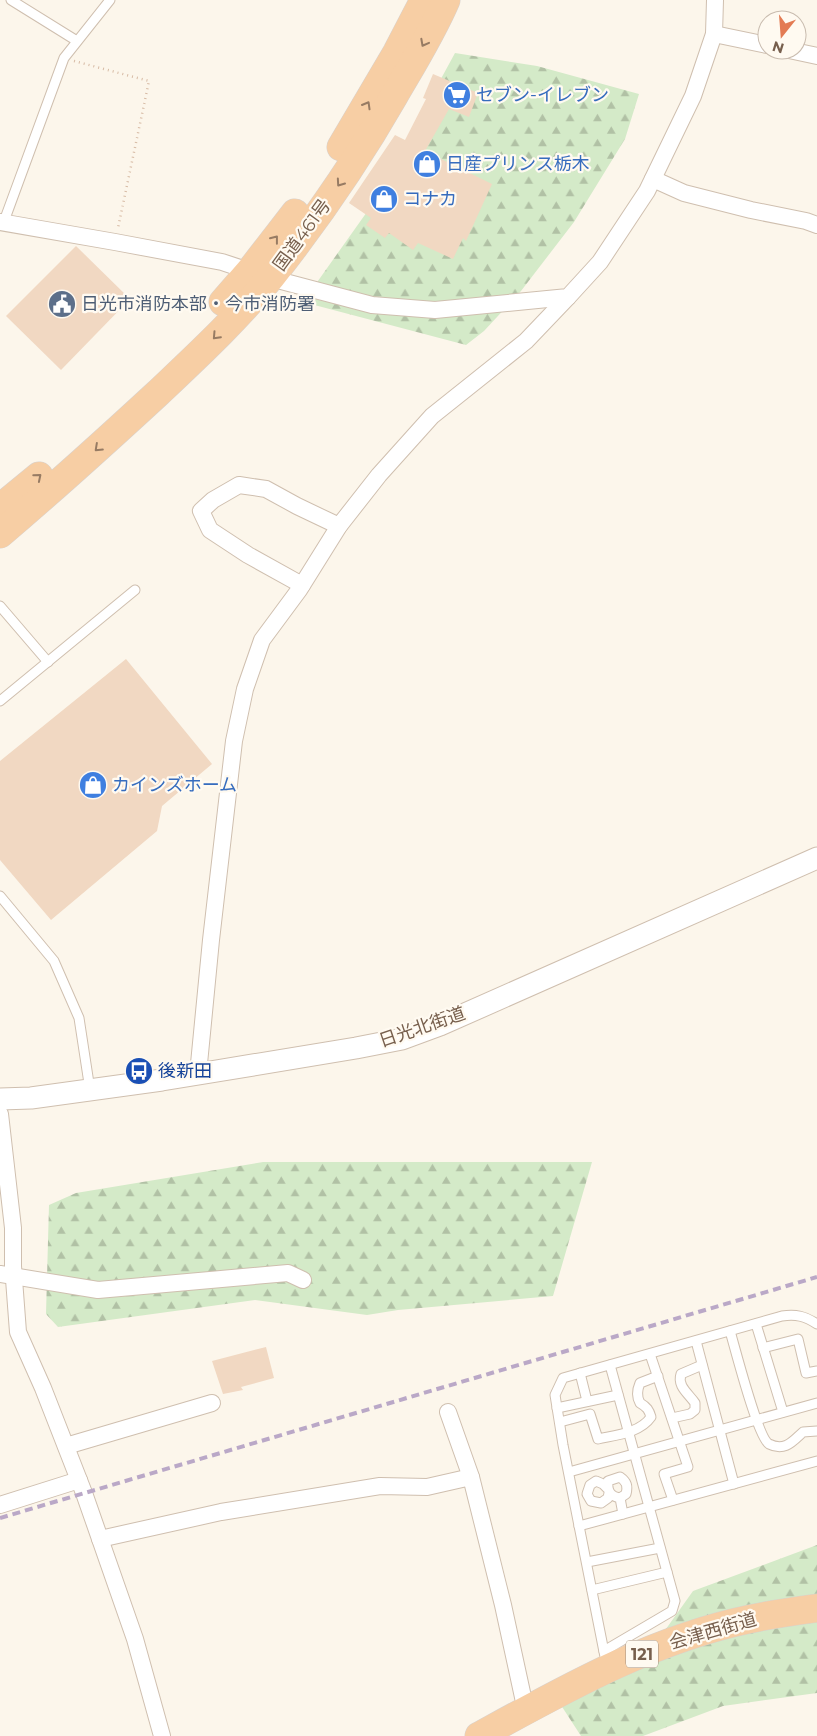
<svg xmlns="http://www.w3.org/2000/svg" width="817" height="1736" viewBox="0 0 817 1736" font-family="Montserrat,'Noto Sans JP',sans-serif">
  <defs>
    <pattern id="forest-firs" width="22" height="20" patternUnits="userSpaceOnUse" patternTransform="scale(1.25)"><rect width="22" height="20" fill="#d4eac8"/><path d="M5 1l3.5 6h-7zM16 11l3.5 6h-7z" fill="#b1c1a5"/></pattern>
  </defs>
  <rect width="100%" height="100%" fill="#fcf6eb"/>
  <g fill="url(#forest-firs)">
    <path d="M455 53 537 66 639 94 625 139 574 222 521 291 484 331 466 345 303 302 374 202Z"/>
    <path d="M263 1162H592L553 1296 398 1310 367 1315 255 1300 58 1327 46 1314 49 1205 76 1193Z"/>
    <path d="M817 1545V1693L723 1706 643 1736H581L555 1696 651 1650 693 1591Z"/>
  </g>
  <g fill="#f1d8c2">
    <path d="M433 74 478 93 469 117 449 109 425 151 492 184 466 241 463 238 453 259 418 243 413 250 389 233 385 238 366 225 371 218 349 203 395 135 405 140 426 99 423 98Z"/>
    <path d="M76 246 130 299 61 370 6 316Z"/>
    <path d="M126 659 212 764 162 806 157 831 51 920 0 860V761Z"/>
    <path d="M266 1347 274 1378 241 1387 243 1390 223 1394 212 1361Z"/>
  </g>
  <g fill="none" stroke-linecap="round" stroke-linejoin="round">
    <defs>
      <g id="service">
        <path d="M11 0 77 41"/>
        <path d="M3 224 64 58 110 0"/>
        <path d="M0 606 48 662"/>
        <path d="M0 701 135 590"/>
        <path d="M0 896 54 961 79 1018 90 1090"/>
        <path d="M756 1324 783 1412"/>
        <path d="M730 1331C735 1348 758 1438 769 1444 785 1452 793 1441 803 1432L817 1431"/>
        <path d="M696 1341 734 1484"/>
        <path d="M763 1348 798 1339 806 1373 817 1371"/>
        <path d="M650 1354 688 1467 664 1474 673 1500"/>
        <path d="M580 1373 587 1401"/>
        <path d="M557 1408 618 1395"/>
        <path d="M672 1418 690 1414 695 1410V1403C688 1393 677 1386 681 1374L702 1365"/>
        <path d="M560 1422 590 1414 598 1439C616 1435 640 1433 651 1417 649 1410 647 1407 640 1403 636 1396 637 1390 640 1383L658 1376"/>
        <path d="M569 1472 817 1403"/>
        <path d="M607 1488 603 1484 596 1481 590 1485 587 1494 591 1501 601 1503 608 1498 609 1493"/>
        <path d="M620 1498C610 1496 607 1491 608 1481L620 1477C627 1482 628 1486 626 1494L620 1498 623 1514"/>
        <path d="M579 1526 817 1461"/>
        <path d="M587 1562 660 1548"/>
        <path d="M592 1590 667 1572"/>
        <path d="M604 1651 672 1611 675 1601 610 1365"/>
        <path d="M607 1667 563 1445 555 1395 563 1378 782 1316C796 1314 805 1316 817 1324"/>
      </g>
      <g id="minor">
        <path d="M714 34 767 45"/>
        <path d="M789 50 817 56"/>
        <path d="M653 179 684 193 751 210 806 221 817 225"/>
        <path d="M0 222 115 242 222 262 270 278 372 305 435 310 568 297 600 262 647 191 693 96 714 34 715 0"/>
        <path d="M302 585 248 555 210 530 201 511 213 500 239 485 266 489 297 506 339 526"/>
        <path d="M198 1074 211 940 234 741 245 689 262 640 299 590 339 526 379 475 432 416 526 341 568 297"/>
        <path d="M0 1114 13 1228V1266L18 1332 43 1388 84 1493 135 1639 162 1736"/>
        <path d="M0 1274 98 1290 288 1273 303 1280"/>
        <path d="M448 1412 471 1477 503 1605 526 1711"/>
        <path d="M66 1446 212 1403"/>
        <path d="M0 1505 79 1480"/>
        <path d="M100 1539 221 1512 380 1486 427 1487 471 1477"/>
      </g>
      <path id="tertiary" d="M0 1099 31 1098 162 1080 356 1048 402 1039 440 1025 817 858"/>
      <g id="trunk">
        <path d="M341 147 397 52 424 0"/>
        <path d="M223 302 250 271 295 213"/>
        <path d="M0 508 39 476"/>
        <path d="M0 534C54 488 106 441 158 393 197 356 237 319 271 277 316 220 358 159 394 96 412 65 432 33 446 0"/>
        <path d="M479 1736C565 1689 653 1639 750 1619 772 1614 795 1611 817 1608"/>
      </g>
    </defs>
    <use href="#service" stroke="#cfbfaf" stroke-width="11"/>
    <use href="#minor" stroke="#cfbfaf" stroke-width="18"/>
    <use href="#tertiary" stroke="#cfbfaf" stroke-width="23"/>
    <use href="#trunk" stroke="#d9d2cd" stroke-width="29"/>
    <path stroke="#d7bba5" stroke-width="2.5" stroke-dasharray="1 4" stroke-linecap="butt" d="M74 61 149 81 118 228"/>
    <use href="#service" stroke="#fff" stroke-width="9"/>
    <use href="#minor" stroke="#fff" stroke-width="16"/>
    <use href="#tertiary" stroke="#fff" stroke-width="21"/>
    <use href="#trunk" stroke="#f7cea4" stroke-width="28"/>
    <path stroke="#baa8c7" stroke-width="4" stroke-dasharray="8 5" stroke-linecap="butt" d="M0 1518 817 1277"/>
  </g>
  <defs><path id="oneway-chevron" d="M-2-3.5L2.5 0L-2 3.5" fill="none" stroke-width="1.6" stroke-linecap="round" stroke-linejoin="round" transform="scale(1.25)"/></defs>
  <g stroke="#977b63">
    <use href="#oneway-chevron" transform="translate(424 43) rotate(118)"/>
    <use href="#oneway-chevron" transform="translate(367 105) rotate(-60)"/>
    <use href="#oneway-chevron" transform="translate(340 183) rotate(125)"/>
    <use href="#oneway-chevron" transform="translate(275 239) rotate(-52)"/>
    <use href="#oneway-chevron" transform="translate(216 336) rotate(133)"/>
    <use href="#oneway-chevron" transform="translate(98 448) rotate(137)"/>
    <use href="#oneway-chevron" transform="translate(38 477) rotate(-40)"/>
  </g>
  <defs>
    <symbol id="supermarket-disc" viewBox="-11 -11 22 22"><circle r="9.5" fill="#3f7fe0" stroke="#fffaf1"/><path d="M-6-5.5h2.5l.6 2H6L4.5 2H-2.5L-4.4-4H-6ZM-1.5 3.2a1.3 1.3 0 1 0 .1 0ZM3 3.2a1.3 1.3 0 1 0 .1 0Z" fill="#fff"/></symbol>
    <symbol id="shop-disc" viewBox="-11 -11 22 22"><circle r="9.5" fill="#3f7fe0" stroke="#fffaf1"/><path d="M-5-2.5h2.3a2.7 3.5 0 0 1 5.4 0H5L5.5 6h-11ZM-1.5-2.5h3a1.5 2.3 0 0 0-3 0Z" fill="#fff"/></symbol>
    <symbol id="civic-disc" viewBox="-11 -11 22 22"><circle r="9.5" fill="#5c6f8a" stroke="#fffaf1"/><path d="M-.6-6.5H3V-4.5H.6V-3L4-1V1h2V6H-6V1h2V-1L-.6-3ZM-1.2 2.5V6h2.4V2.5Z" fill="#fff"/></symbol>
    <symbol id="bus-disc" viewBox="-11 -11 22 22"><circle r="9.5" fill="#1a4fb4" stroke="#fffaf1"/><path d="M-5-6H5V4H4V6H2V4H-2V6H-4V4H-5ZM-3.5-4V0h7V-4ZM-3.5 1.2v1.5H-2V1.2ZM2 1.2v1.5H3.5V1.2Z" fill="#fff"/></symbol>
  </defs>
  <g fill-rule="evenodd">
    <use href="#supermarket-disc" x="441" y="79" width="32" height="32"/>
    <use href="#shop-disc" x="411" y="148" width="32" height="32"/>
    <use href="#shop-disc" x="368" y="183" width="32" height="32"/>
    <use href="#civic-disc" x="46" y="288" width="32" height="32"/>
    <use href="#shop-disc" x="77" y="769" width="32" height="32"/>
    <use href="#bus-disc" x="123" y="1055" width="32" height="32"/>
  </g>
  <g text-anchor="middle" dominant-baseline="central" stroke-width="4.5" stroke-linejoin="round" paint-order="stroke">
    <rect fill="#fffaf1" stroke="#a08e7e" stroke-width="1" x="626" y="1640.5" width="32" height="27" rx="4"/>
    <g font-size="16" font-weight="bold" fill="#775f4d">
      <text x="642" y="1654">121</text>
    </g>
    <g font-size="18" fill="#366cbe" stroke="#fffaf1" text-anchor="start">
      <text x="476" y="95">セブン-イレブン</text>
      <text x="446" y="164">日産プリンス栃木</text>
      <text x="403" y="199">コナカ</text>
      <text x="112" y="785">カインズホーム</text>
    </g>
    <g font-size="18" fill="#775f4d" stroke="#fffaf1">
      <text transform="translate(302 235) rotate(-54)">国道461号</text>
      <text transform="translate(422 1027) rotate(-19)">日光北街道</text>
      <text transform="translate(713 1631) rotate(-16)">会津西街道</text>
    </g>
    <g font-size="18" fill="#4e5e75" stroke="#fffaf1" text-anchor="start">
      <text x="81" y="304">日光市消防本部・今市消防署</text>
    </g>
    <g font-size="18" fill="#164399" stroke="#fffaf1" text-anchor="start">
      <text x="158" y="1071">後新田</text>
    </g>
  </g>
  <g transform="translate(782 35) rotate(197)"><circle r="24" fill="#fffaf1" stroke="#c9bcaf"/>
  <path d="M0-4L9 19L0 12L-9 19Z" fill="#e37b53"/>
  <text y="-8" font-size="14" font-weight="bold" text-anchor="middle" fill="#775f4d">N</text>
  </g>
</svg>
